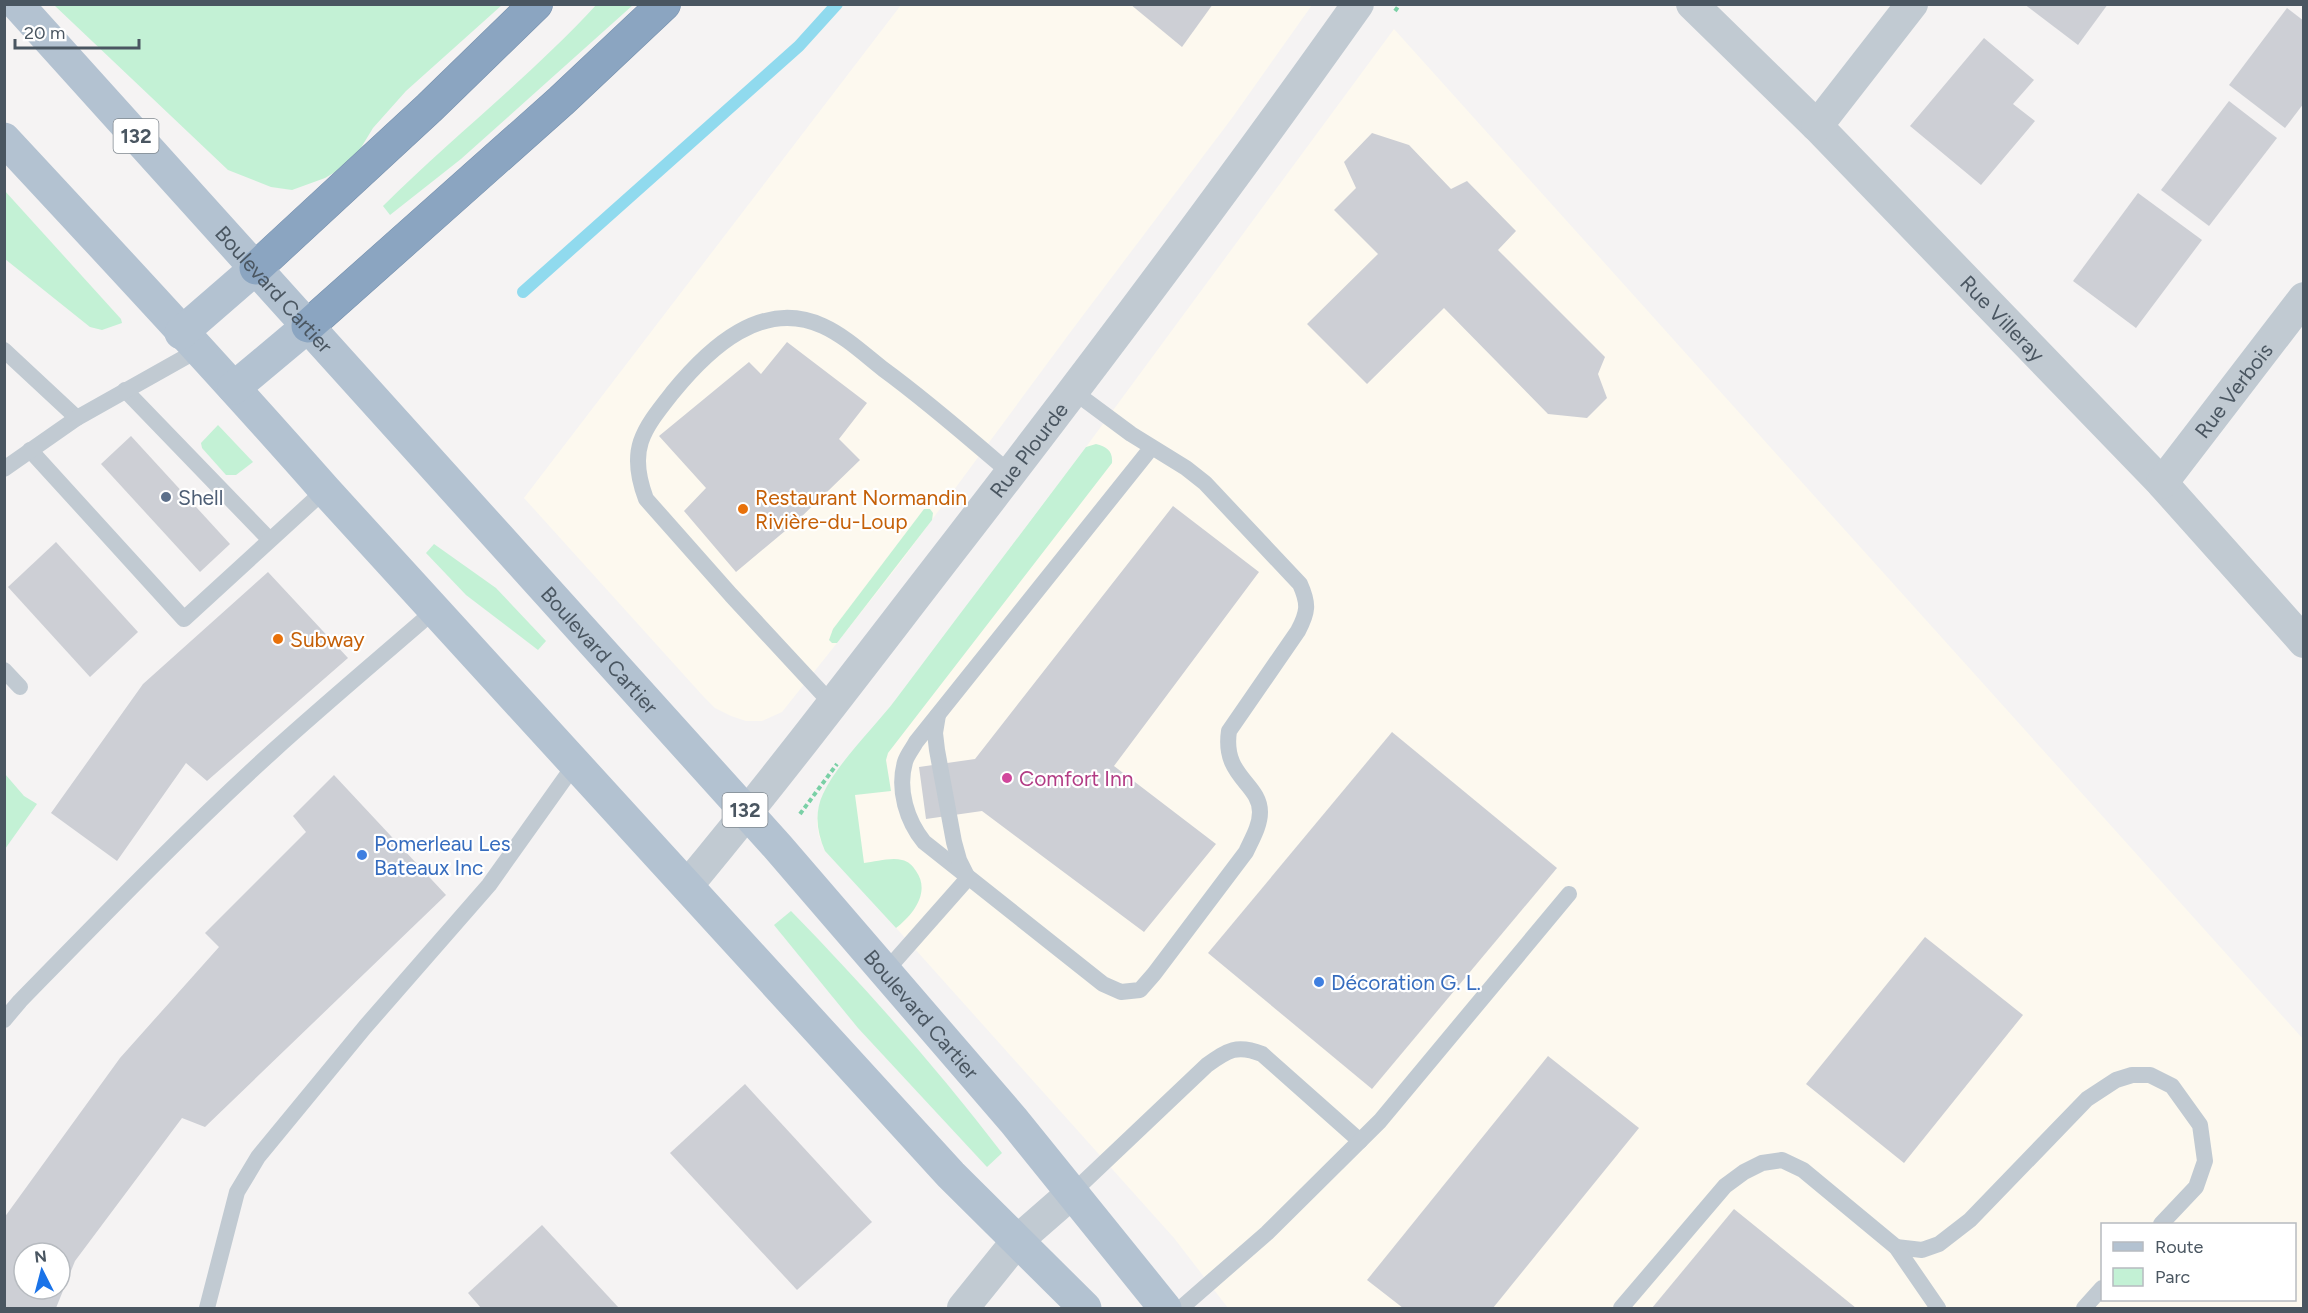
<svg xmlns="http://www.w3.org/2000/svg" width="2308" height="1313" viewBox="0 0 2308 1313" font-family="Figtree,sans-serif">
  <rect width="100%" height="100%" fill="#f5f3f3"/>
  <g fill="#fdf9ef" fill-rule="evenodd">
    <path d="M901 5H1312L1232 118 1072 330 900 563 837 643 782 712 762 721H746L731 716 715 708 703 696 524 498Z"/>
    <path d="M1394 29 2303 1039V1308H1228L1174 1238 863 891 825 851 819 836 817 824 818 810 824 792 846 760 885 714 1086 447ZM2102 1224H2294V1300H2102Z"/>
  </g>
  <g fill="#c3f1d5">
    <path d="M597 4 633 5 461 159 390 215 383 206C452 137 530 77 597 4Z"/>
    <path d="M54 5H502L406 91 373 128 359 151 347 165 325 178 292 190 271 187 228 170Z"/>
    <path d="M4 190 121 319 122 323 102 330 90 327 5 259Z"/>
    <path d="M218 425 253 462 236 475H226L202 448 201 443Z"/>
    <path d="M1096 444C1107 447 1113 451 1112 463L888 753 886 760 891 791 855 795 864 863C875 862 891 857 902 860 908 861 913 866 916 871 931 892 913 915 896 928L825 851C817 832 814 813 823 794 837 763 875 727 896 699 959 615 1023 531 1086 447Z"/>
    <path d="M924 509H930L933 513 932 520 837 643H832L829 640 833 629Z"/>
    <path d="M434 544 496 588 546 641 538 650 466 595 426 553Z"/>
    <path d="M5 774 24 796 37 804 5 849Z"/>
    <path d="M791 911C866 988 937 1068 1002 1153L987 1167 858 1028 774 925Z"/>
  </g>
  <g fill="none" stroke-linecap="round" stroke-linejoin="round">
    <path stroke="#90daee" stroke-width="12" d="M523 292 799 46 837 4"/>
  </g>
  <g fill="#cdcfd5" fill-rule="evenodd">
    <path d="M1130 4H1213L1182 47Z"/>
    <path d="M2024 4H2108L2078 45Z"/>
    <path d="M2287 8 2304 21V103L2285 128 2229 85Z"/>
    <path d="M1984 38 2034 80 2013 104 2035 121 1981 185 1910 126Z"/>
    <path d="M2229 101 2277 138 2209 226 2161 190Z"/>
    <path d="M1372 133 1409 145 1451 189 1467 181 1516 231 1498 250 1605 357 1598 374 1607 398 1587 418 1548 414 1444 308 1367 384 1307 324 1378 254 1334 210 1356 188 1344 162Z"/>
    <path d="M2138 193 2202 240 2136 328 2073 281Z"/>
    <path d="M787 342 867 403 839 439 860 460 797 521 736 572 684 511 706 488 659 436 749 362 761 374Z"/>
    <path d="M131 436 230 544 200 572 101 464Z"/>
    <path d="M1173 506 1259 572 1114 766 1216 844 1144 932 982 811 926 819 919 767 975 759Z"/>
    <path d="M56 542 138 632 90 677 8 587Z"/>
    <path d="M268 572 348 658 207 781 186 763 117 861 51 813 143 684Z"/>
    <path d="M1392 732 1557 868 1372 1089 1208 953Z"/>
    <path d="M334 775 446 895 205 1127 182 1118 75 1261 56 1308H4V1218L120 1058 219 947 205 933 306 832 293 816ZM24 1253H60V1289H24Z"/>
    <path d="M1925 937 2023 1015 1904 1163 1806 1084Z"/>
    <path d="M1548 1056 1639 1128 1493 1308H1403L1367 1280Z"/>
    <path d="M745 1084 872 1222 797 1290 670 1153Z"/>
    <path d="M1734 1209 1856 1308H1652Z"/>
    <path d="M542 1225 619 1308H481L468 1293Z"/>
  </g>
  <g fill="none" stroke-linecap="round" stroke-linejoin="round">
    <defs>
      <g id="highway">
        <path d="M256 268 429 108 536 4"/>
        <path d="M308 326 561 101 664 4"/>
      </g>
    </defs>
    <use href="#highway" stroke="#7690ad" stroke-width="34"/>
    <g stroke="#7ad0a6" stroke-width="4" stroke-dasharray="4.5 3" stroke-linecap="butt">
      <path d="M1395 11 1400 4"/>
      <path d="M800 814 837 764"/>
    </g>
    <g stroke="#c1cad2" stroke-width="16">
      <path d="M4 350 77 418"/>
      <path d="M125 390 269 539"/>
      <path d="M1073 391 1131 434 1186 468 1205 483 1300 584C1309 604 1308 612 1298 631L1229 731C1222 777 1260 783 1260 812 1260 826 1252 839 1246 852L1154 974 1140 990 1121 992 1103 984 924 842C907 821 897 790 905 762 907 755 913 748 916 742L1152 447"/>
      <path d="M30 450 184 619 325 490"/>
      <path d="M4 469 77 418 198 350"/>
      <path d="M4 670 20 687"/>
      <path d="M832 704 731 595 646 499C627 449 643 430 673 392 709 348 762 298 823 326 845 336 864 354 883 369 927 401 968 437 1010 473"/>
      <path d="M885 972 968 878 959 860 954 842 937 750 935 733 938 715"/>
      <path d="M4 1020 20 1001C103 916 185 831 273 751 326 703 381 657 435 610"/>
      <path d="M1072 1193 1207 1065C1228 1050 1237 1044 1262 1054L1360 1141"/>
      <path d="M1896 1247 1922 1250 1939 1244 1970 1220 2087 1099 2116 1080 2132 1075H2150L2172 1086 2200 1125 2205 1161 2196 1187 2161 1224"/>
      <path d="M207 1308 237 1192 258 1157 365 1027 489 885 575 764"/>
      <path d="M1181 1308 1267 1233 1380 1121 1569 894"/>
      <path d="M1621 1308 1725 1186 1744 1172 1762 1163 1782 1160 1803 1170 1896 1247 1938 1308"/>
      <path d="M2084 1308 2102 1288"/>
    </g>
    <g stroke="#c1cad2" stroke-width="32">
      <path id="s1" d="M1692 4 1817 126 2162 483 2304 642"/>
      <path d="M1817 126 1912 4"/>
      <path id="s2" d="M2162 483 2304 298"/>
      <path id="s3" d="M687 886C781 773 869 656 959 540 1095 364 1229 186 1358 4"/>
      <path d="M963 1308 1017 1241 1072 1193"/>
    </g>
    <g stroke="#b3c2d1" stroke-width="33">
      <path id="s4" d="M17 4 777 846 1014 1121 1165 1308"/>
      <path d="M4 139C112 255 220 371 325 490L951 1175 1085 1308"/>
      <path d="M181 333 256 268"/>
      <path d="M234 388 308 326"/>
    </g>
    <use href="#highway" stroke="#8ba5c1" stroke-width="33"/>
  </g>
  <circle fill="#5c6f8a" stroke="#fff" stroke-width="2" cx="166" cy="497" r="6"/>
  <g fill="#e8710a" stroke="#fff" stroke-width="2">
    <circle cx="743" cy="509" r="6"/>
    <circle cx="278" cy="639" r="6"/>
  </g>
  <circle fill="#d1479c" stroke="#fff" stroke-width="2" cx="1007" cy="778" r="6"/>
  <g fill="#3f7fe0" stroke="#fff" stroke-width="2">
    <circle cx="362" cy="855" r="6"/>
    <circle cx="1319" cy="982" r="6"/>
  </g>
  <g text-anchor="middle" dominant-baseline="central" stroke-width="4.5" stroke-linejoin="round" paint-order="stroke">
    <g fill="#fff" stroke="#808990" stroke-width="1.5">
      <rect x="113.5" y="119" width="45" height="34" rx="4.5"/>
      <rect x="722.5" y="793" width="45" height="34" rx="4.5"/>
    </g>
    <g font-size="20" font-weight="bold" fill="#4a5661">
      <text x="136" y="136">132</text>
      <text x="745" y="810">132</text>
    </g>
    <g font-size="21" fill="#4a5661" stroke="#fff">
      <text stroke="none"><textPath href="#s4" startOffset="384">Boulevard Cartier</textPath></text>
      <text stroke="none"><textPath href="#s1" startOffset="442">Rue Villeray</textPath></text>
      <text stroke="none"><textPath href="#s2" startOffset="117">Rue Verbois</textPath></text>
      <text stroke="none"><textPath href="#s3" startOffset="554">Rue Plourde</textPath></text>
      <text stroke="none"><textPath href="#s4" startOffset="870">Boulevard Cartier</textPath></text>
      <text stroke="none"><textPath href="#s4" startOffset="1356">Boulevard Cartier</textPath></text>
    </g>
    <g font-size="21" fill="#4e5e75" stroke="#fff" text-anchor="start">
      <text x="178" y="497">Shell</text>
    </g>
    <g font-size="21" fill="#c56008" stroke="#fff" text-anchor="start">
      <text x="755" y="497">Restaurant Normandin<tspan x="755" dy="24">Rivière-du-Loup</tspan></text>
      <text x="290" y="639">Subway</text>
    </g>
    <g font-size="21" fill="#b23c85" stroke="#fff" text-anchor="start">
      <text x="1019" y="778">Comfort Inn</text>
    </g>
    <g font-size="21" fill="#366cbe" stroke="#fff" text-anchor="start">
      <text x="374" y="843">Pomerleau Les<tspan x="374" dy="24">Bateaux Inc</tspan></text>
      <text x="1331" y="982">Décoration G. L.</text>
    </g>
  </g>
  <rect width="2308" height="1313" fill="none" stroke="#4a5661" stroke-width="12"/>
  <rect x="2101" y="1223" width="195" height="78" fill="#ffffff" stroke="#b7bbc0" stroke-width="1.5"/>
  <rect x="2113" y="1242" width="30" height="9" fill="#b3c2d1" stroke="#b7bbc0" stroke-width="1.5"/>
  <text x="2155" y="1253" font-size="18" fill="#4a5661">Route</text>
  <rect x="2113" y="1268" width="30" height="18" fill="#c3f1d5" stroke="#b7bbc0" stroke-width="1.5"/>
  <text x="2155" y="1283" font-size="18" fill="#4a5661">Parc</text>
  <g transform="translate(42 1271) rotate(354)"><circle r="28" fill="#ffffff" stroke="#b7bbc0" stroke-width="1.5"/>
  <path d="M0-4.5L10 22L0 15L-10 22Z" fill="#1a73e8"/>
  <text y="-9" font-size="16" font-weight="bold" text-anchor="middle" fill="#4a5661">N</text>
  </g>
  <path d="M15 39v9h124v-9" fill="none" stroke="#4a5661" stroke-width="3"/>
  <text x="24" y="39" font-size="18" fill="#4a5661" stroke="#ffffff" stroke-width="4.5" paint-order="stroke">20 m</text>
</svg>
